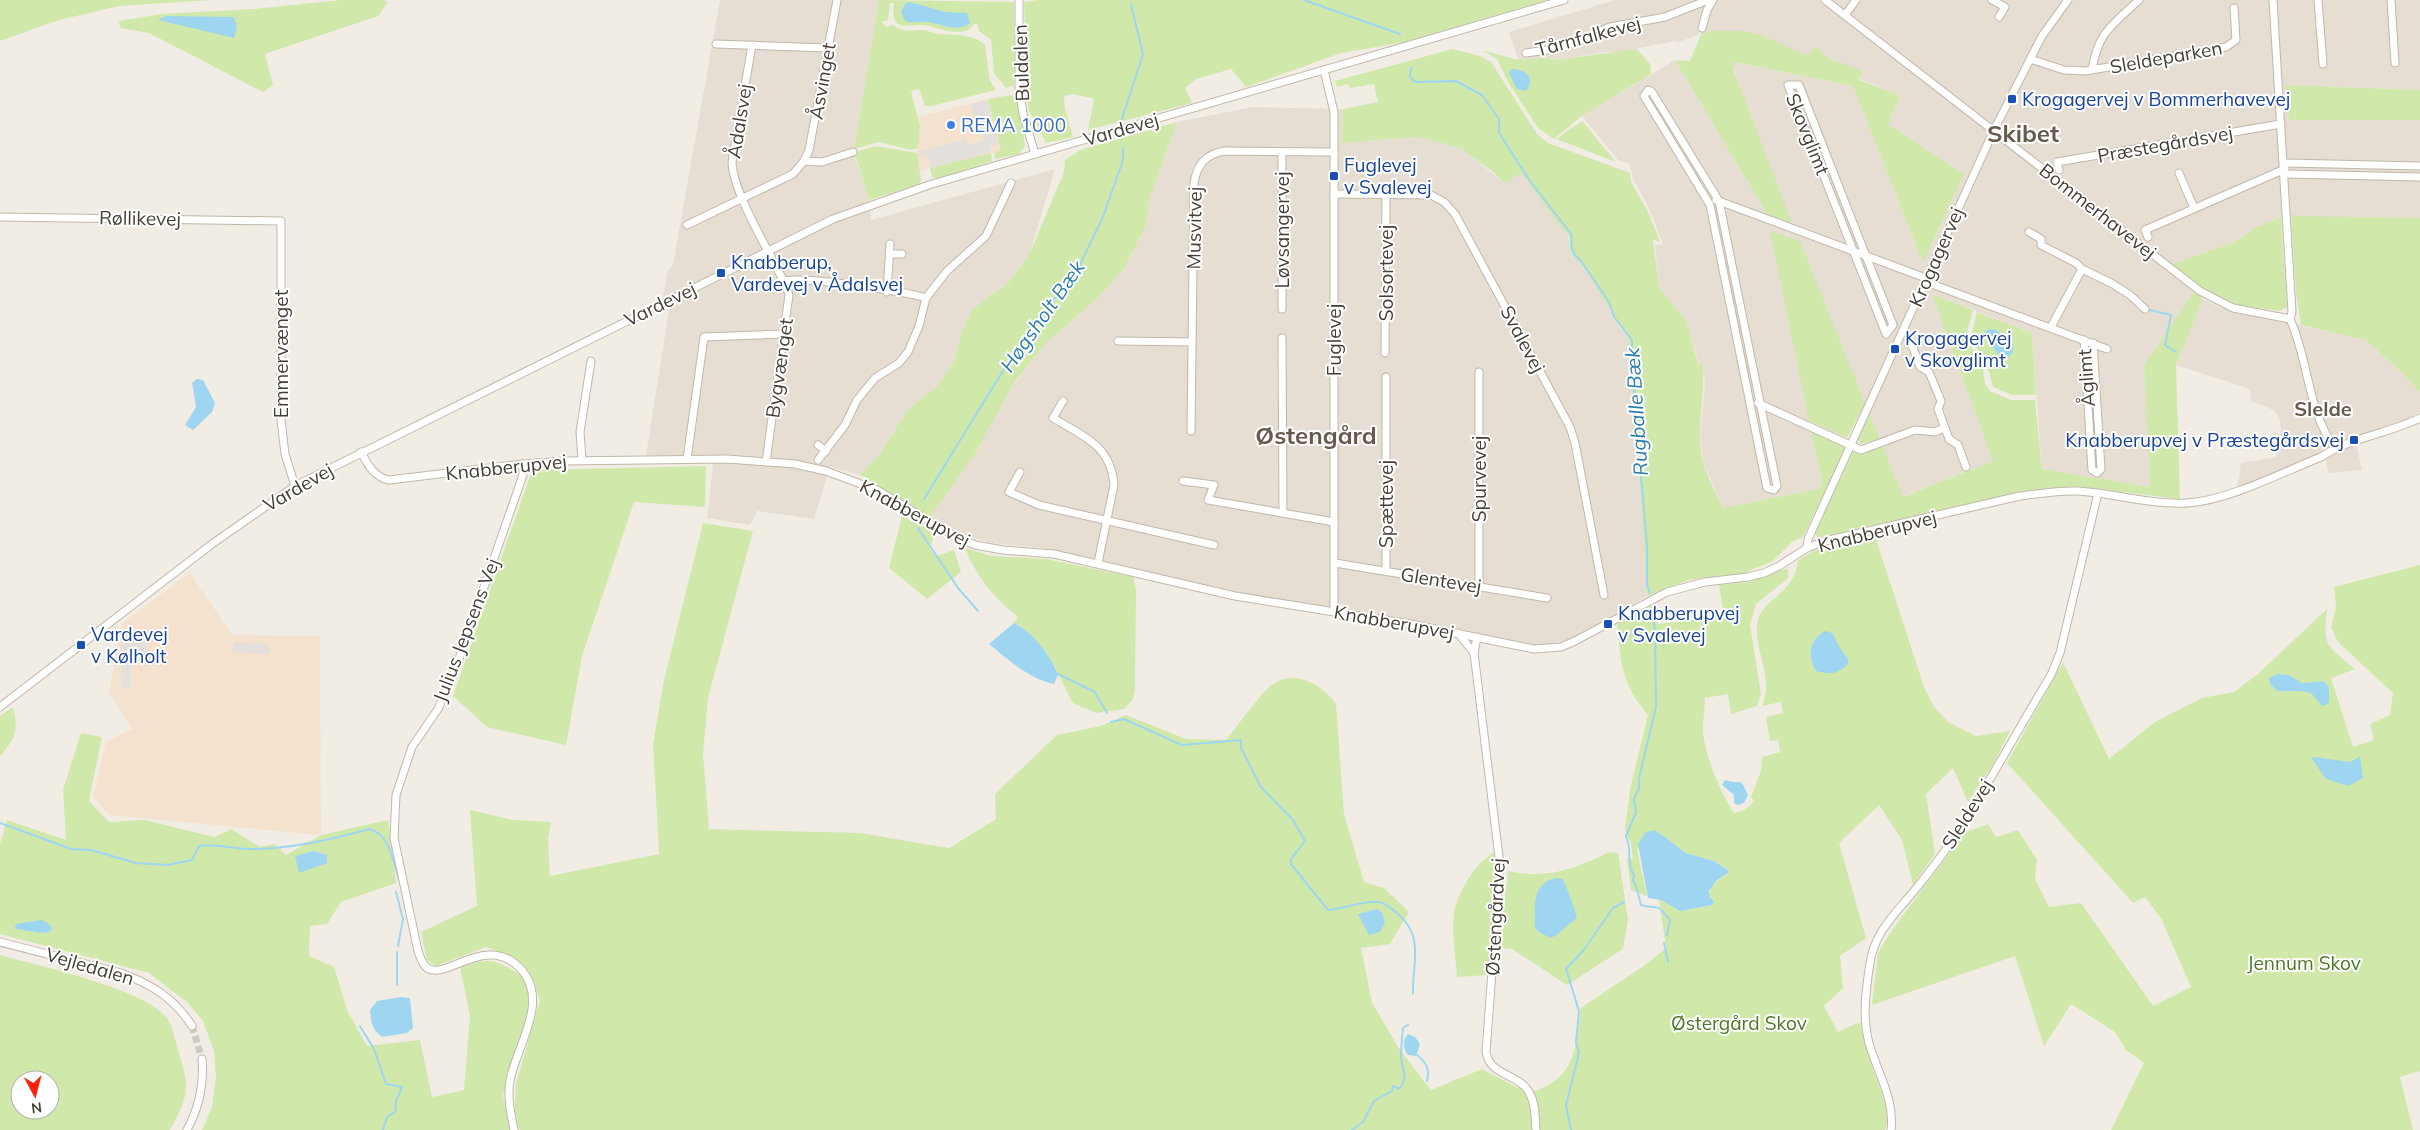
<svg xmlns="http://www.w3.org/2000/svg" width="2420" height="1130" viewBox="0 0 2420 1130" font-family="Mulish,sans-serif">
  <rect width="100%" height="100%" fill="#f2ede4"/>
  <g fill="#e6ded2">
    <path d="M720 0H879L854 149V155L869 200 871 220 1055 169 1030 253 1006 286 991 294 961 334 955 359 937 387 909 408 879 455 860 475 830 467 814 519 757 511 750 525 707 518 714 456 646 455 670 304 663 296 667 273 673 264Z"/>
    <path d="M1615 0H2420V90L2285 85 2289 120H2420V218L2281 217 2255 228 2234 242 2171 265 2198 286 2144 365 2150 487 2042 469 2032 333 1933 294 1993 461 1902 497 1868 411 1771 231 1822 483 1818 489 1723 508 1704 464 1700 441 1705 385 1703 364 1699 365 1687 322 1659 287 1655 245 1663 244 1649 208 1633 179 1630 164 1618 160 1582 116 1675 60 1767 214 1733 62 1853 86 1923 263 1964 174 1888 124 1900 95 1859 79 1863 71 1807 57 1751 33 1709 32V34H1704L1703 29 1698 35 1676 43 1675 41 1619 52H1605L1555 60 1546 58 1518 60 1509 32Z"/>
    <path d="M1253 107 1343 109 1342 143 1413 137 1436 141 1461 149 1505 183 1521 172 1560 226 1568 234 1570 249 1573 256 1580 262 1607 302 1613 318 1630 341 1629 351 1634 377 1632 388 1635 398 1634 442 1638 454 1647 596 1573 639 1544 645H1524L1244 594 1044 548 991 543 962 534 930 517 974 456 1015 383 1046 343 1099 297 1123 270 1146 226 1150 197 1177 122Z"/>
    <path d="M2203 299 2221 308 2366 340 2399 370 2420 392V412L2391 427 2355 438 2362 470 2328 473 2325 453 2237 489 2241 463 2276 457 2277 434H2281L2280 420 2277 413 2271 409 2251 401 2250 392 2247 388 2176 365Z"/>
  </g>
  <g fill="#f5e2ce">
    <path d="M988 99 1002 151 919 171 917 153 920 127 918 117Z"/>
    <path d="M190 573 232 635 320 636 321 835 109 815 93 797 106 742 132 729 109 692 122 623Z"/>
  </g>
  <g fill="#d1e8ab" fill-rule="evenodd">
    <path d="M0 0H211L119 6 59 20 0 41Z"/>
    <path d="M341 0H383L388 2 378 16 265 54 273 85 263 92 149 33 120 28 119 21 162 14 254 9Z"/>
    <path d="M879 0 1014 2V85L1006 88 994 73 991 40 979 31 977 23C971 25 971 30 965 31 954 34 940 29 930 26 913 21 889 38 894 3H890L888 20 882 22 886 27 892 25C906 33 908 30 922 30 928 30 934 34 941 34 955 35 974 34 985 45L990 81 996 90 931 106H925L919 89 911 91 920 127 918 148 911 150 879 142 854 149Z"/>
    <path d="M1038 0H1547L1411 41 1341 53 1246 87 1231 69 1196 79 1185 88 1192 103 1088 130 1094 99 1073 94 1064 96 1065 109 1073 137 1046 143 1028 109 1024 2Z"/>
    <path d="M1703 29 1704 33 1708 34 1709 31H1741L1760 34 1807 56 1815 47 1835 62 1837 61 1863 71 1859 80 1900 95 1888 124 1964 174 1923 263 1853 86 1734 62V71L1792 223 1767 214 1675 60 1690 61Z"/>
    <path d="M1453 49 1480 56 1491 62 1537 134 1548 143 1630 173 1631 182 1647 210 1660 241 1657 242 1653 239 1659 287 1687 322 1698 364H1703C1705 390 1699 416 1700 442 1701 466 1713 487 1723 508L1818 489 1822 483 1811 430 1844 447 1845 451 1803 537 1792 542 1773 561 1739 575 1689 580 1647 596 1638 454C1634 442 1630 410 1635 398L1632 393 1634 377 1629 351 1630 341C1612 316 1600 290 1582 265 1578 260 1571 256 1570 249 1569 244 1571 240 1568 234L1560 226 1521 173 1505 183 1492 171 1461 149 1436 141 1413 137 1342 143 1343 109 1378 102 1374 84 1350 88 1348 84 1337 87 1335 81Z"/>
    <path d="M1637 49 1650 64 1651 74 1582 116 1554 139 1538 128 1508 82 1497 59 1482 50 1518 60 1546 58 1555 60Z"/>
    <path d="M2285 85 2420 90V120H2289Z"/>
    <path d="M1011 95 1017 97 1025 146 1019 154 995 159 994 153 1001 150 988 99Z"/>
    <path d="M1582 121 1616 162 1556 139Z"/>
    <path d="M1177 122 1150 197 1146 226 1123 270 1099 297 1046 343 1015 382 974 456 930 517 860 475 879 455 909 408 937 387 955 359 961 334 971 312 991 294 1006 286 1030 253 1064 172 1065 160 1080 150Z"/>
    <path d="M877 146 917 153 921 180 918 185 869 200 854 152Z"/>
    <path d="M991 153 992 161 937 179 932 177 930 168Z"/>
    <path d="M2291 216 2420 218V392L2399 370 2366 340 2301 325 2296 292Z"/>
    <path d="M2281 217 2287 307 2279 311 2231 304 2198 286 2171 265 2234 242 2255 228Z"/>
    <path d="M1770 231 1800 241 1865 403 1847 438 1809 421Z"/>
    <path d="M2195 290 2203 299 2176 365 2180 499 2073 486 2024 491 1817 538 1815 533 1853 452 1864 454 1882 445 1903 497 1993 461 1932 294 1973 310 1967 333 1968 342 1983 368 1985 384 1990 391 2011 400H2035L2042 469 2150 487 2144 365Z"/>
    <path d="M1977 312 2032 333 2036 395H2012L1993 387 1987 365 1972 339V332Z"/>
    <path d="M1869 413 1880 439 1860 444 1858 439Z"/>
    <path d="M706 466 705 507 634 502 582 656 566 745 487 727 453 696 531 473 535 470Z"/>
    <path d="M902 516 935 533 930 549 936 556 954 550 961 572 927 599 889 568Z"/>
    <path d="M703 523 753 531 708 698 703 753 709 829 860 833 949 848 996 819 995 794 1057 735 1101 726 1126 715 1186 739 1226 740C1236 728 1262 691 1273 684 1296 669 1322 685 1336 704L1344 814 1364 882 1384 888 1409 912 1390 944 1361 948 1372 1003 1400 1050 1431 1090 1482 1069 1526 1092 1532 1112V1130H520L514 1118 516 1084 540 1000 529 971 508 955 486 947 436 966 427 960 421 932 477 906 470 810 513 820 551 822 548 840 550 876 659 854 653 744 664 680Z"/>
    <path d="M1875 536 1924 687 1934 707 1948 722 1976 736 2010 731 1995 761 1968 802 1953 768 1926 794 1935 854 1913 885 1902 840 1879 805 1839 843 1866 938 1840 956 1843 988 1824 1006 1838 1032 1860 1022C1864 1037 1867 1052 1872 1067 1879 1089 1892 1106 1885 1130H1538L1532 1092C1577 1078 1575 1048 1581 1008L1648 963 1666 948 1659 899 1680 911 1710 906 1714 901 1709 894 1712 885 1728 873V870L1714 861 1686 853 1656 831 1637 850 1647 896 1631 890 1627 859H1633L1631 843 1625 831 1626 819 1631 785 1648 715C1621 683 1621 664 1617 624L1656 604 1658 624 1719 616 1723 610 1719 585 1749 582 1788 568V578L1756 604 1750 625 1761 694 1757 706 1731 714 1728 694 1705 698C1705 709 1703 719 1703 729 1704 755 1720 791 1734 813 1743 811 1748 809 1754 801L1751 797 1761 771 1762 757 1780 752 1778 740 1770 741 1766 717 1783 713 1781 702 1762 706C1774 679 1755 652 1757 627 1758 599 1794 596 1798 561 1818 544 1850 542 1875 536Z"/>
    <path d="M965 548 991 556 1046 559 1133 577 1136 589 1135 688 1133 699 1124 709 1096 713 1073 703C1058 674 1045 639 1014 623L1018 617C994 598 976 576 965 548Z"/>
    <path d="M2420 565V1071L2400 1077 2413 1130H2111L2144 1063 2126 1050 2115 1032 2071 1004 2044 1046 2015 956 1872 1005 1878 953 1890 933 1964 833 1988 824 1996 837 2018 830 2037 860 2035 879 2049 907 2081 903 2153 1006 2191 987 2162 920 2145 897 2133 903 2007 763 2063 662 2109 759 2155 722 2202 698 2234 692 2258 674 2327 609C2323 648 2326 644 2355 669L2331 678 2353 747 2374 740 2370 724 2390 715 2393 693 2338 642 2331 627 2336 607 2334 587Z"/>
    <path d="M13 707C19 730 15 739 0 756V716Z"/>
    <path d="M81 733 102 737 89 801 109 822 145 820 214 837 231 829 260 847 275 844 286 855 321 835 388 820 396 883 341 902 327 924 310 926 309 956 334 967 348 1012 367 1046 420 1040 432 1097 464 1090 470 1016 460 967C492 956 497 960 525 978L528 994V1016L503 1095 510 1130H202L212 1107 216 1077 214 1051 203 1021 188 1003 149 973 0 934V844L7 820 66 840 63 790Z"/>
    <path d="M1494 852 1497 860 1488 975 1457 977C1456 959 1451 931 1454 913 1459 890 1474 865 1494 852Z"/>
    <path d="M1609 852 1618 853 1628 920 1623 949 1567 985 1512 949 1499 948 1508 871C1547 879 1574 870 1609 852Z"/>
    <path d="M0 955C39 966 143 988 167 1018 173 1027 176 1044 179 1054 191 1090 187 1098 170 1130H0ZM20 1080H50V1110H20Z"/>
  </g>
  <g fill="#e3e0dc">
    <path d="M988 100 999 145 990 147 991 152 931 168 928 155 920 156 919 151 966 139 968 145 984 141 980 124 976 125 971 104Z"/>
    <path d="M143 637 149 657 131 661 130 688 121 687 122 645Z"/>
    <path d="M234 642 269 645V654L233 652Z"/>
  </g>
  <g fill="#9ed6f1">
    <path d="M910 2 945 12 967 13 970 23C958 33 942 24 928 22 920 21 912 24 905 21L901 12 905 4Z"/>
    <path d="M166 16 234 17 237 27 234 38 158 20Z"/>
    <path d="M1511 69C1524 69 1537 77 1526 91L1517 89 1509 74Z"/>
    <path d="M1990 329C2004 330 2028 355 2001 358L1999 356 1985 334V331Z"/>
    <path d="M197 379 203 380 215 403 212 412 193 430 185 425 196 407 192 383Z"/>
    <path d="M1014 623C1033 633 1050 654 1058 675L1054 684C1029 679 1009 660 989 644Z"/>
    <path d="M1825 631 1832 633C1838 642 1839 650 1848 658V664C1838 674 1830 675 1816 671 1807 656 1809 640 1825 631Z"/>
    <path d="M2278 674 2289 675 2302 683 2323 681 2329 687V702L2326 705 2322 706 2311 693 2300 691H2277L2270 684 2269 678Z"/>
    <path d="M2360 756 2363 778 2348 786 2326 779 2312 759 2313 757 2351 762Z"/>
    <path d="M1725 780C1743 786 1739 775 1748 795L1744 803 1738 805 1734 803V795L1722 785Z"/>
    <path d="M1655 830 1686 853 1714 861 1728 870V873L1716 881 1709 891 1710 897 1714 901 1713 905 1680 911 1661 900 1648 898 1638 844 1646 832Z"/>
    <path d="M314 851 327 855V863L299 873 295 856Z"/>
    <path d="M1556 878 1562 879C1565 881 1577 915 1577 918 1568 924 1560 934 1551 938 1545 935 1537 933 1535 927 1534 924 1535 918 1535 915 1534 897 1537 882 1556 878Z"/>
    <path d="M1377 909 1382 913 1385 923 1380 932 1369 935 1358 914Z"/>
    <path d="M41 920 48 923 52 928 51 931C42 935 26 930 16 929L15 927 16 924Z"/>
    <path d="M401 997 410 998 413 1028 407 1033 382 1037C372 1029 371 1023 370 1010L377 1001Z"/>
    <path d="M1408 1034 1415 1037 1420 1044 1416 1056 1408 1055C1403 1049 1402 1040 1408 1034Z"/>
  </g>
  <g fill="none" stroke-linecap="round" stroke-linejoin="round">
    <g stroke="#9ed6f1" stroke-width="2">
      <path d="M1304 0 1400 34"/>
      <path d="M1411 67 1410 77 1415 82 1456 81 1482 95 1499 119V133L1530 181 1571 234 1572 249 1575 255 1581 261 1609 302 1614 317 1632 340V351L1636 380 1634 391 1637 397 1635 441 1639 452 1647 545V585L1650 593"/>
      <path d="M1122 119 1143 54 1131 4"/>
      <path d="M2150 310 2171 315 2165 345 2176 352"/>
      <path d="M924 499 1030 327 1075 275 1103 217 1123 160V148"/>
      <path d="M918 528 958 588 978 611"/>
      <path d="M1653 606 1655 632 1656 707 1639 778V788L1634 799 1636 812 1626 836C1627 841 1629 843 1629 848 1630 859 1628 865 1634 876L1633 880 1636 886 1641 905C1659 911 1654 900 1670 920L1667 935"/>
      <path d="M1056 673 1095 692 1107 713"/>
      <path d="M1111 722 1124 719 1182 745 1241 740V748L1261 787 1293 820 1305 841 1291 859V864L1328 910C1343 909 1366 900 1379 902 1386 903 1392 909 1398 914 1425 937 1412 964 1413 994"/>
      <path d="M0 823 71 849 91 850 136 863 168 865 192 860 199 846C219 843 236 850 256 849 295 848 331 840 369 829 390 834 393 861 399 880"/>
      <path d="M396 892 403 919 398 946"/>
      <path d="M1664 943 1668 962"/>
      <path d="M397 985V952"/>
      <path d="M360 1026 374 1049 386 1084 402 1087 396 1101 395 1112 387 1117 383 1130"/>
      <path d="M1417 1055C1426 1062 1430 1069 1427 1081"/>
      <path d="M1352 1130 1363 1122 1374 1101 1392 1091 1393 1086 1399 1089C1410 1076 1401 1069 1401 1056 1401 1047 1402 1037 1403 1028L1408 1025"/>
      <path d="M1571 1130 1566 1105 1579 1053 1576 1042 1579 1011 1566 969 1583 951 1613 908 1624 902"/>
    </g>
    <path stroke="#cfcac1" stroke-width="7" stroke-dasharray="7 3.5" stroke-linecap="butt" d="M192 1026 202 1059"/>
    <defs>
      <g id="minor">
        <path d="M1019 0V88L1023 113 1035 154"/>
        <path d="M1825 0 2200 291 2233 308 2290 319"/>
        <path d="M1992 0 2005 7 1999 17"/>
        <path d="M2273 0 2292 312 2290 319C2309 360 2307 411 2335 448"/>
        <path d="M2318 0 2323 64"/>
        <path d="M2391 0 2395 63"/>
        <path d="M1845 15 1856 0"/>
        <path d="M1702 28 1707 10 1713 0"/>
        <path d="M716 44 827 48"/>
        <path d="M752 45 732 162C733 194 771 254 786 286L789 295 766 462"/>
        <path d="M1526 53 1561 48 1610 27 1665 17 1708 0"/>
        <path d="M2030 59 2064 70 2085 71 2226 47 2236 40 2234 8"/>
        <path d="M1324 70 1334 112V612"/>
        <path d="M2092 70C2098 32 2112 25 2139 0"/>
        <path d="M1788 85H1799L1893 325 1886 334Z"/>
        <path d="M1648 90 1652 92 1719 201 1777 486 1774 490 1767 488 1710 205 1644 96Z"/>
        <path d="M1282 152V309"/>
        <path d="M804 161 822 162 853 152"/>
        <path d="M2284 163 2420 166"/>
        <path d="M2059 170 2057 162 2281 124"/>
        <path d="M2179 173 2194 208"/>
        <path d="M2285 174 2420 177"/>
        <path d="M1334 194 1431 195 1444 202 1455 214 1570 427 1575 443 1604 595"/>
        <path d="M1716 200 1923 277 1929 283 2107 349"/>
        <path d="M0 217 281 221V420L285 454 295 486"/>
        <path d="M687 225 793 174 804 161 809 150 837 0"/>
        <path d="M2029 232 2041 239V245L2076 263 2082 269 2111 283 2130 295 2145 309"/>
        <path d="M2148 237 2145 230 2285 169"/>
        <path d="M890 254H902"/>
        <path d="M784 281C805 276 903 291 926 298"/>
        <path d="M887 292 890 244"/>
        <path d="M2051 327 2082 269"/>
        <path d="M1282 338 1283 513"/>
        <path d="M2084 340 2092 470 2097 473 2101 469 2093 343"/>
        <path d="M1118 341 1192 342"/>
        <path d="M1911 342 1920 367 1929 372 1941 401 1938 409 1949 439 1958 445 1966 467"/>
        <path d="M1385 353 1386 194"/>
        <path d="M1386 377V571"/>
        <path d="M1063 401 1053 418C1083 436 1111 445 1114 485L1098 563"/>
        <path d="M1758 403 1861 450 1915 430 1935 432 1944 428"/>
        <path d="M1191 431 1194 183C1197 164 1206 154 1225 151L1334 152"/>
        <path d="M818 445 826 451"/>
        <path d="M361 452C368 465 374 477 389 480L523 464 564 461 727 459 795 464 826 471 877 490 956 537 975 545 1003 550 1054 554 1235 596 1410 624 1534 649 1561 647 1573 642 1667 592 1705 582 1748 577 1764 573 1779 566 1807 548 1825 541 2020 496C2039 494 2058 490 2077 491 2114 493 2150 505 2187 503 2227 501 2283 472 2321 457 2351 437 2388 434 2420 418"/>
        <path d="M687 459 704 337 784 334"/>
        <path d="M582 460 580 432 591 361"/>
        <path d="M818 460 845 425 857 400 875 378 899 363 908 352 919 326 926 298 947 271 986 236 1011 183"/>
        <path d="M1020 472 1009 492 1039 505 1214 545"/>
        <path d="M1183 481 1214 485 1208 500 1334 522"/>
        <path d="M1807 548 1808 539 1994 130 2042 36 2068 0"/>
        <path d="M1335 563 1547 598"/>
        <path d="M1479 586V372"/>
        <path d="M1458 633 1474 653 1477 637"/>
        <path d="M1474 653 1500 865 1486 1052C1490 1077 1520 1073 1530 1094 1536 1105 1535 1118 1536 1130"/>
        <path d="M0 707 212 544 295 486 833 219 929 185 1564 0"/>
        <path d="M0 942 121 973C151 984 174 998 192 1026"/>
        <path d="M187 1130C199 1108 204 1084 202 1059"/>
        <path d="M514 1130C511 1114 507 1097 510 1081 516 1046 551 1001 520 968 486 933 446 981 427 968 422 964 420 956 418 951L394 838 396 795 412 747 438 709 454 673 523 475V464"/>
        <path d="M1891 1130C1895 1099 1877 1072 1869 1043 1862 1017 1866 989 1870 963 1875 928 1902 908 1922 881 1934 866 1945 851 1956 835 1989 783 2019 728 2051 675L2060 653 2098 493"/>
      </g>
    </defs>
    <use href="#minor" stroke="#c1b7a9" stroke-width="9"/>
    <use href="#minor" stroke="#fff" stroke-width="7"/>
  </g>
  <g fill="#1a4fb4" stroke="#fff" stroke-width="2">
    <rect x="2007" y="94" width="10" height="10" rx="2.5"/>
    <rect x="1329" y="171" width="10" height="10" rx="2.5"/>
    <rect x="716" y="268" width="10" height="10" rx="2.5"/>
    <rect x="1890" y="344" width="10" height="10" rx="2.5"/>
    <rect x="2349" y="435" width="10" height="10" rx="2.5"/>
    <rect x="1603" y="619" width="10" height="10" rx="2.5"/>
    <rect x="76" y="640" width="10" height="10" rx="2.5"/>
  </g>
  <circle fill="#3f7fe0" stroke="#fff" stroke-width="2" cx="951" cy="125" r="5"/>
  <g text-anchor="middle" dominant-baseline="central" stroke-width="4" stroke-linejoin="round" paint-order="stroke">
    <g font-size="19" fill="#443d34" stroke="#fff">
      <text transform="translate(1588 36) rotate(-15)">Tårnfalkevej</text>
      <text transform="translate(2166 57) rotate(-10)">Sleldeparken</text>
      <text transform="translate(1021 63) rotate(-92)">Buldalen</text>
      <text transform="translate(822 81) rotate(-80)">Åsvinget</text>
      <text transform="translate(739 121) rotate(-81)">Ådalsvej</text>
      <text transform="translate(1121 129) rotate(-16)">Vardevej</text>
      <text transform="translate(1808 134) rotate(68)">Skovglimt</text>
      <text transform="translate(2165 144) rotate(-10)">Præstegårdsvej</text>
      <text transform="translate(2098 211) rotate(38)">Bommerhavevej</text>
      <text transform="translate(140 218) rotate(1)">Røllikevej</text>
      <text transform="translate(1194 228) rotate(-89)">Musvitvej</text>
      <text transform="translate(1282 230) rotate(-90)">Løvsangervej</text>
      <text transform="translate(1936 257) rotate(-66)">Krogagervej</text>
      <text transform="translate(1386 273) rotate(-90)">Solsortevej</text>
      <text transform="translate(660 304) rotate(-26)">Vardevej</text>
      <text transform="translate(1523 339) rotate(62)">Svalevej</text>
      <text transform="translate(1334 340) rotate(-90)">Fuglevej</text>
      <text transform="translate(281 354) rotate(-90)">Emmervænget</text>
      <text transform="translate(779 368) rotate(-82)">Bygvænget</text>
      <text transform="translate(2086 378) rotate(-94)">Åglimt</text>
      <text transform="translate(506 467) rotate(-6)">Knabberupvej</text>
      <text transform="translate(1479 479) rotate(-90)">Spurvevej</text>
      <text transform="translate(298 487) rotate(-30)">Vardevej</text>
      <text transform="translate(1386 504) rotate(-90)">Spættevej</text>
      <text transform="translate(915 513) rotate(28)">Knabberupvej</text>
      <text transform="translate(1877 531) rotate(-14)">Knabberupvej</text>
      <text transform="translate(1441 580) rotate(9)">Glentevej</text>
      <text transform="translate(1394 622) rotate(10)">Knabberupvej</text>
      <text transform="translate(466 630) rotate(-69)">Julius Jepsens Vej</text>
      <text transform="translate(1967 814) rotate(-58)">Sleldevej</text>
      <text transform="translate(1495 917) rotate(-87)">Østengårdvej</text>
      <text transform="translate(90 966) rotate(16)">Vejledalen</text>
    </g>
    <g font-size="19" fill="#164399" stroke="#fff" text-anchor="start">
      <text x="2022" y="99">Krogagervej v Bommerhavevej</text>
      <text x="1344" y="165">Fuglevej<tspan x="1344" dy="22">v Svalevej</tspan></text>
      <text x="731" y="262">Knabberup,<tspan x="731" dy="22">Vardevej v Ådalsvej</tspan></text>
      <text x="1905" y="338">Krogagervej<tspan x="1905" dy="22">v Skovglimt</tspan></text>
      <text x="2344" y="440" text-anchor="end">Knabberupvej v Præstegårdsvej</text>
      <text x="1618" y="613">Knabberupvej<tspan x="1618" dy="22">v Svalevej</tspan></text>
      <text x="91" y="634">Vardevej<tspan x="91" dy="22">v Kølholt</tspan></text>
    </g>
    <g font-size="19" fill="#366cbe" stroke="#fff" text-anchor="start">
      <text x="961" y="125">REMA 1000</text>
    </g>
    <g font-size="19" fill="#4b7726" stroke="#fff">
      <text x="2304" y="963">Jennum Skov</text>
      <text x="1739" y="1023">Østergård Skov</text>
    </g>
    <g font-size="20" font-style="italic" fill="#2a7eaa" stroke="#fff">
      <text transform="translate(1042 316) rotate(-55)">Høgsholt Bæk</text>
      <text transform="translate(1636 412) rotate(-94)">Rugballe Bæk</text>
    </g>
    <g font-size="20" font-weight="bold" fill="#675a4b" stroke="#fff">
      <text x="2323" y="408">Slelde</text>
    </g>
    <g font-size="24" font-weight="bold" fill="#675a4b" stroke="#fff">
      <text x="2023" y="133">Skibet</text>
      <text x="1316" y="435">Østengård</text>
    </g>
  </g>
  <g transform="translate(35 1095) rotate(173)"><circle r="24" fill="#ffffff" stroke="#b4b1ae"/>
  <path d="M0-4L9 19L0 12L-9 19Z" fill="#fe200f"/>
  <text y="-8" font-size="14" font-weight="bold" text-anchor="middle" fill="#443d34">N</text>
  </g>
</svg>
